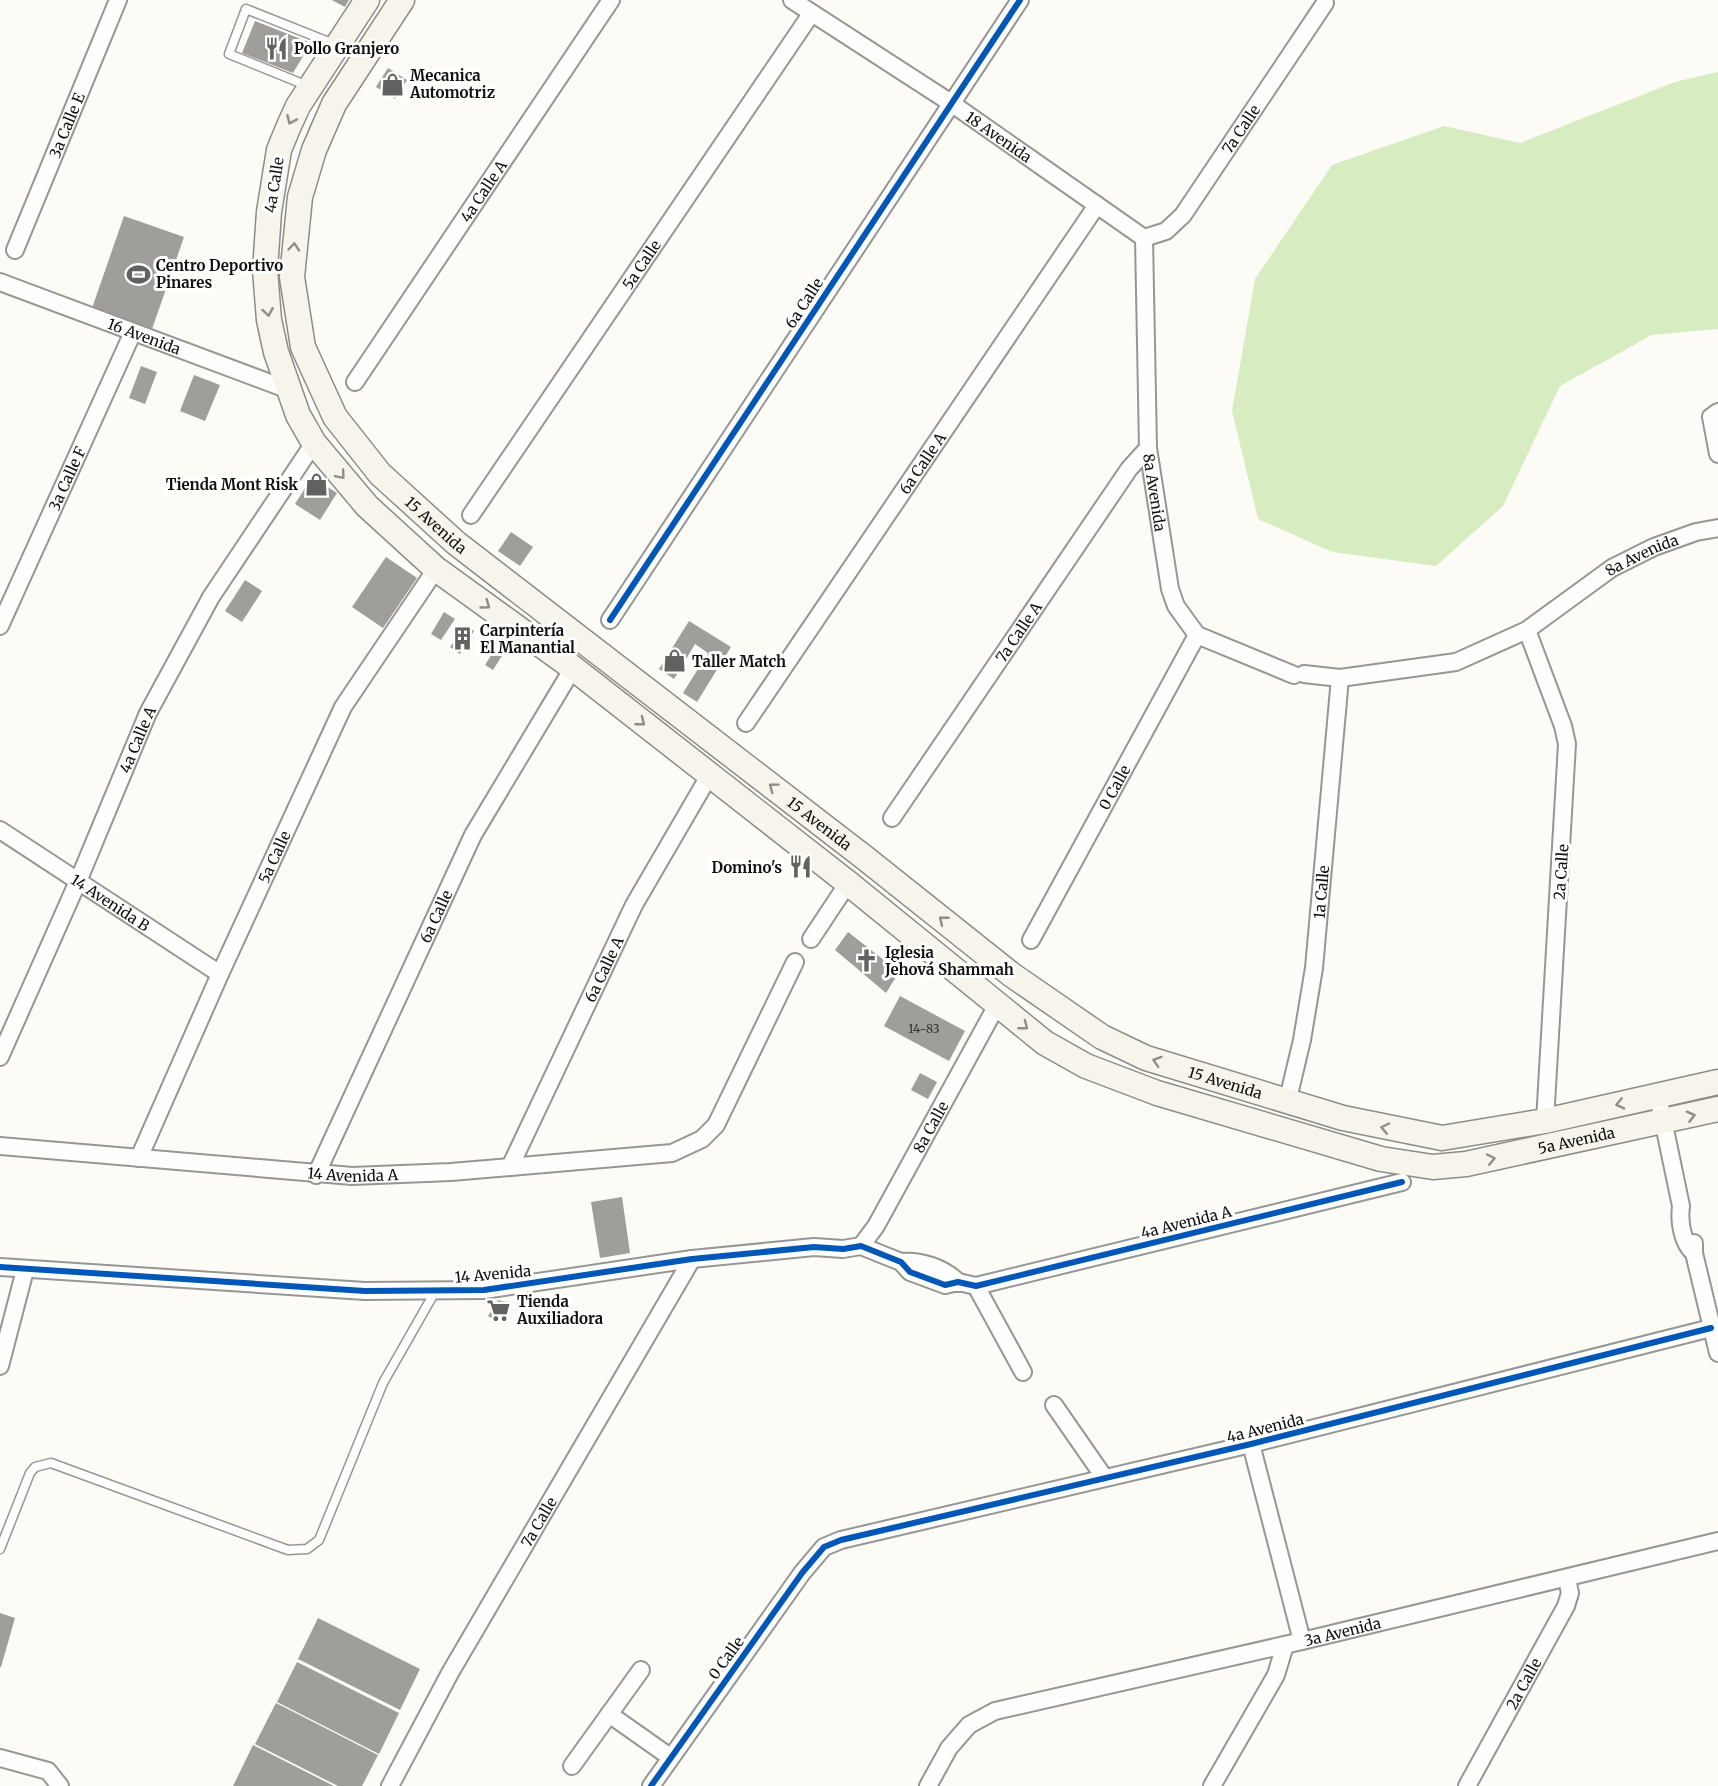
<svg xmlns="http://www.w3.org/2000/svg" width="1718" height="1786" viewBox="0 0 1718 1786" font-family="Merriweather,serif">
  <rect width="100%" height="100%" fill="#fcfbf6"/>
  <path fill="#d8ecc2" d="M1718 72V329L1652 335 1560 386 1503 506 1436 566 1332 552 1258 519 1232 411 1255 279 1332 165 1444 126 1520 143 1675 82Z"/>
  <g fill="#a09e9b">
    <path d="M332 0H349L345 7Z"/>
    <path d="M255 21 311 43 293 73 242 53Z"/>
    <path d="M388 68 407 80 395 99 376 87Z"/>
    <path d="M124 216 184 237 151 332 91 311Z"/>
    <path d="M141 366 157 372 145 404 129 398Z"/>
    <path d="M194 375 220 385 205 421 180 411Z"/>
    <path d="M312 477 337 493 320 520 295 504Z"/>
    <path d="M511 532 533 547 520 566 498 551Z"/>
    <path d="M386 557 417 578 383 628 352 607Z"/>
    <path d="M245 580 262 591 242 622 225 611Z"/>
    <path d="M444 612 455 619 441 640 431 634Z"/>
    <path d="M689 621 731 647 697 702 683 693 708 653 695 644 674 679 659 669Z"/>
    <path d="M465 625 474 631 460 654 450 647Z"/>
    <path d="M495 649 503 654 493 670 485 665Z"/>
    <path d="M848 932 899 972 886 993 835 950Z"/>
    <path d="M900 996 965 1031 949 1061 884 1026Z"/>
    <path d="M920 1073 937 1082 928 1099 911 1090Z"/>
    <path d="M622 1197 630 1253 600 1258 591 1202Z"/>
    <path d="M498 1300 510 1303 498 1322 488 1316Z"/>
    <path d="M0 1613 15 1618 1 1667H0Z"/>
    <path d="M318 1618 420 1669 400 1710 298 1659Z"/>
    <path d="M297 1662 399 1713 379 1754 277 1702Z"/>
    <path d="M276 1703 378 1755 362 1786H338L255 1744Z"/>
    <path d="M253 1745 334 1786H233Z"/>
  </g>
  <g fill="none" stroke-linecap="round" stroke-linejoin="round">
    <defs>
      <g id="service">
        <path d="M308 86 229 54 246 9 334 44"/>
        <path d="M0 1549 30 1473 35 1467 51 1463 288 1550 307 1549 319 1540 383 1383 436 1290"/>
      </g>
      <g id="minor">
        <path id="s1" d="M792 0 951 103 1144 238"/>
        <path id="s2" d="M1144 238 1148 448 1170 589 1176 606 1197 635 1294 675"/>
        <path id="s3" d="M1144 238 1166 231 1183 215 1325 3"/>
        <path id="s4" d="M15 250 118 0"/>
        <path id="s5" d="M0 282 289 390"/>
        <path id="s6" d="M355 382 611 0"/>
        <path d="M1718 412 1711 417 1718 454"/>
        <path id="s7" d="M471 515 811 14"/>
        <path d="M610 620 1020 0"/>
        <path id="s8" d="M0 626 133 332"/>
        <path d="M1527 630 1563 726 1567 744 1545 1121"/>
        <path id="s9" d="M1304 674 1340 678 1456 662 1527 630 1612 568 1654 547 1696 532 1718 528"/>
        <path id="s10" d="M746 723 1097 205"/>
        <path id="s11" d="M892 818 1129 469 1148 448"/>
        <path id="s12" d="M0 830 220 974"/>
        <path d="M811 939 848 883"/>
        <path id="s13" d="M1031 940 1197 635"/>
        <path id="s14" d="M0 1057 79 879 148 713 211 597 314 443"/>
        <path d="M1658 1096 1681 1206C1679 1221 1682 1243 1694 1253"/>
        <path id="s15" d="M1287 1103 1302 1040 1314 968 1340 678"/>
        <path id="s16" d="M0 1146 352 1176 451 1172 672 1153 702 1139 716 1125 795 962"/>
        <path id="s17" d="M139 1158 220 974 343 707 436 569"/>
        <path id="s18" d="M510 1167 634 905 709 776"/>
        <path id="s19" d="M316 1175 473 835 573 668"/>
        <path d="M1694 1243V1253L1718 1353"/>
        <path id="s20" d="M861 1246 876 1226 997 1005"/>
        <path d="M901 1262C921 1260 944 1268 958 1282"/>
        <path d="M0 1267 365 1291 484 1290 692 1259 814 1247 843 1249 861 1246 901 1262 910 1272 945 1285 958 1282 976 1286 1402 1182"/>
        <path d="M976 1286 1023 1372"/>
        <path d="M0 1366 25 1270"/>
        <path d="M1054 1405 1104 1477"/>
        <path d="M1251 1444 1302 1641"/>
        <path d="M609 1714 670 1757"/>
        <path d="M0 1758 48 1771 60 1786"/>
        <path d="M572 1766 641 1670"/>
        <path id="s21" d="M390 1786 450 1673 692 1259"/>
        <path d="M651 1786 802 1573 824 1547 841 1540 1251 1444 1711 1328"/>
        <path id="s22" d="M928 1786 949 1748 969 1725 995 1711 1302 1641 1718 1541"/>
        <path d="M1212 1786 1276 1675 1285 1645"/>
        <path id="s23" d="M1467 1786 1566 1606 1570 1593 1567 1579"/>
      </g>
      <g id="secondary">
        <path id="s24" d="M367 0 298 106 288 128 279 150 269 212 265 270 269 320 276 352 298 415 314 443 367 506 436 569 573 668 848 883 1045 1043 1086 1066 1157 1093 1381 1159 1433 1167 1466 1164 1718 1109"/>
        <path id="s25" d="M402 0 334 104 314 150 300 197 292 277 303 347 335 417 380 474 456 543 865 858 1012 975 1102 1037 1146 1058 1343 1118 1442 1138 1545 1121 1718 1082"/>
      </g>
    </defs>
    <use href="#service" stroke="#969694" stroke-width="11"/>
    <use href="#minor" stroke="#969694" stroke-width="20"/>
    <use href="#secondary" stroke="#8d8c8a" stroke-width="27"/>
    <use href="#service" stroke="#fffefe" stroke-width="8"/>
    <use href="#minor" stroke="#fffefe" stroke-width="16"/>
    <use href="#secondary" stroke="#f6f4eb" stroke-width="24"/>
    <defs>
      <g id="cycleway">
        <path d="M610 620 1020 0"/>
        <path d="M0 1267 365 1291 484 1290 692 1259 814 1247 843 1249 861 1246 901 1262 910 1272 945 1285 958 1282 976 1286 1402 1182"/>
        <path d="M651 1786 802 1573 824 1547 841 1540 1251 1444 1711 1328"/>
      </g>
    </defs>
    <use href="#cycleway" stroke="#fff" stroke-width="10"/>
    <use href="#cycleway" stroke="#0057b8" stroke-width="6"/>
  </g>
  <defs><path id="oneway-chevron" d="M-2-3.5L2.5 0L-2 3.5" fill="none" stroke-width="1.6" stroke-linecap="round" stroke-linejoin="round" transform="scale(1.5)"/></defs>
  <g stroke="#8e8d88">
    <use href="#oneway-chevron" transform="translate(291 120) rotate(114)"/>
    <use href="#oneway-chevron" transform="translate(294 247) rotate(-85)"/>
    <use href="#oneway-chevron" transform="translate(268 312) rotate(80)"/>
    <use href="#oneway-chevron" transform="translate(341 475) rotate(50)"/>
    <use href="#oneway-chevron" transform="translate(486 605) rotate(36)"/>
    <use href="#oneway-chevron" transform="translate(641 722) rotate(38)"/>
    <use href="#oneway-chevron" transform="translate(773 787) rotate(-143)"/>
    <use href="#oneway-chevron" transform="translate(943 920) rotate(-141)"/>
    <use href="#oneway-chevron" transform="translate(1024 1026) rotate(38)"/>
    <use href="#oneway-chevron" transform="translate(1157 1061) rotate(-162)"/>
    <use href="#oneway-chevron" transform="translate(1620 1104) rotate(167)"/>
    <use href="#oneway-chevron" transform="translate(1691 1116) rotate(-14)"/>
    <use href="#oneway-chevron" transform="translate(1385 1128) rotate(-168)"/>
    <use href="#oneway-chevron" transform="translate(1491 1159) rotate(-12)"/>
  </g>
  <defs>
    <symbol id="restaurant-bare" viewBox="-9 -9 18 18"><path d="M-5-6h1v4h1v-4h1v4h1v-4h1v5L-1.5 .5V6h-2V.5L-5-1ZM5-6V6H3V1.5H1.5Q1.5-4 5-6Z" fill="#636260" stroke="#fff" stroke-width="2.5" paint-order="stroke"/></symbol>
    <symbol id="shop-bare" viewBox="-9 -9 18 18"><path d="M-5-2.5h2.3a2.7 3.5 0 0 1 5.4 0H5L5.5 6h-11ZM-1.5-2.5h3a1.5 2.3 0 0 0-3 0Z" fill="#636260" stroke="#fff" stroke-width="2.5" paint-order="stroke"/></symbol>
    <symbol id="stadium-bare" viewBox="-9 -9 18 18"><path d="M0-5a6.5 5 0 1 0 0 10a6.5 5 0 1 0 0-10ZM-3.5-1.8h7v3.6h-7Z" fill="#636260" stroke="#fff" stroke-width="2.5" paint-order="stroke"/></symbol>
    <symbol id="building-bare" viewBox="-9 -9 18 18"><path d="M-4-6H4V6H1V3H-1V6H-4ZM-2.5-4.3h1.7v1.8h-1.7ZM.8-4.3h1.7v1.8H.8ZM-2.5-1h1.7V.8h-1.7ZM.8-1h1.7V.8H.8Z" fill="#636260" stroke="#fff" stroke-width="2.5" paint-order="stroke"/></symbol>
    <symbol id="church-bare" viewBox="-9 -9 18 18"><path d="M-1.2-6h2.4v3.5h3.3v2.4h-3.3V6h-2.4V-.1h-3.3v-2.4h3.3Z" fill="#636260" stroke="#fff" stroke-width="2.5" paint-order="stroke"/></symbol>
    <symbol id="supermarket-bare" viewBox="-9 -9 18 18"><path d="M-6-5.5h2.5l.6 2H6L4.5 2H-2.5L-4.4-4H-6ZM-1.5 3.2a1.3 1.3 0 1 0 .1 0ZM3 3.2a1.3 1.3 0 1 0 .1 0Z" fill="#636260" stroke="#fff" stroke-width="2.5" paint-order="stroke"/></symbol>
  </defs>
  <g fill-rule="evenodd">
    <use href="#restaurant-bare" x="260" y="32" width="33" height="33"/>
    <use href="#shop-bare" x="376" y="68" width="33" height="33"/>
    <use href="#stadium-bare" x="122" y="258" width="33" height="33"/>
    <use href="#shop-bare" x="300" y="468" width="33" height="33"/>
    <use href="#building-bare" x="446" y="622" width="33" height="33"/>
    <use href="#shop-bare" x="658" y="644" width="33" height="33"/>
    <use href="#restaurant-bare" x="784" y="850" width="33" height="33"/>
    <use href="#church-bare" x="850" y="944" width="33" height="33"/>
    <use href="#supermarket-bare" x="482" y="1294" width="33" height="33"/>
  </g>
  <g text-anchor="middle" dominant-baseline="central" stroke-width="6" stroke-linejoin="round" paint-order="stroke">
    <g font-size="12" fill="#343433">
      <text x="924" y="1028">14-83</text>
    </g>
    <g font-size="15" font-weight="bold" fill="#101010" stroke="#fff" text-anchor="start">
      <text x="294" y="48">Pollo Granjero</text>
      <text x="410" y="75">Mecanica<tspan x="410" dy="17">Automotriz</tspan></text>
      <text x="156" y="265">Centro Deportivo<tspan x="156" dy="17">Pinares</tspan></text>
      <text x="298" y="484" text-anchor="end">Tienda Mont Risk</text>
      <text x="480" y="630">Carpintería<tspan x="480" dy="17">El Manantial</tspan></text>
      <text x="692" y="661">Taller Match</text>
      <text x="782" y="867" text-anchor="end">Domino's</text>
      <text x="885" y="952">Iglesia<tspan x="885" dy="17">Jehová Shammah</tspan></text>
      <text x="517" y="1301">Tienda<tspan x="517" dy="17">Auxiliadora</tspan></text>
    </g>
    <g font-size="15" fill="#101010" stroke="#fff">
      <text stroke="none"><textPath href="#s4" startOffset="135">3a Calle E</textPath></text>
      <text stroke="none"><textPath href="#s3" startOffset="150">7a Calle</textPath></text>
      <text stroke="none"><textPath href="#s1" startOffset="248">18 Avenida</textPath></text>
      <text transform="translate(274 185) rotate(-81)">4a Calle</text>
      <text stroke="none"><textPath href="#s6" startOffset="230">4a Calle A</textPath></text>
      <text stroke="none"><textPath href="#s7" startOffset="303">5a Calle</textPath></text>
      <text transform="translate(804 303) rotate(-57)">6a Calle</text>
      <text stroke="none"><textPath href="#s5" startOffset="154">16 Avenida</textPath></text>
      <text stroke="none"><textPath href="#s10" startOffset="314">6a Calle A</textPath></text>
      <text stroke="none"><textPath href="#s8" startOffset="162">3a Calle F</textPath></text>
      <text stroke="none"><textPath href="#s2" startOffset="255">8a Avenida</textPath></text>
      <text stroke="none"><textPath href="#s25" startOffset="600">15 Avenida</textPath></text>
      <text stroke="none"><textPath href="#s9" startOffset="369">8a Avenida</textPath></text>
      <text stroke="none"><textPath href="#s11" startOffset="225">7a Calle A</textPath></text>
      <text stroke="none"><textPath href="#s14" startOffset="346">4a Calle A</textPath></text>
      <text stroke="none"><textPath href="#s13" startOffset="174">0 Calle</textPath></text>
      <text stroke="none"><textPath href="#s25" startOffset="1086">15 Avenida</textPath></text>
      <text stroke="none"><textPath href="#s17" startOffset="330">5a Calle</textPath></text>
      <text transform="translate(1561 872) rotate(-86)">2a Calle</text>
      <text stroke="none"><textPath href="#s15" startOffset="214">1a Calle</textPath></text>
      <text stroke="none"><textPath href="#s12" startOffset="132">14 Avenida B</textPath></text>
      <text stroke="none"><textPath href="#s19" startOffset="285">6a Calle</textPath></text>
      <text stroke="none"><textPath href="#s18" startOffset="219">6a Calle A</textPath></text>
      <text stroke="none"><textPath href="#s25" startOffset="1572">15 Avenida</textPath></text>
      <text stroke="none"><textPath href="#s20" startOffset="138">8a Calle</textPath></text>
      <text stroke="none"><textPath href="#s24" startOffset="1980">5a Avenida</textPath></text>
      <text stroke="none"><textPath href="#s16" startOffset="354">14 Avenida A</textPath></text>
      <text transform="translate(1186 1222) rotate(-14)">4a Avenida A</text>
      <text transform="translate(493 1274) rotate(-5)">14 Avenida</text>
      <text transform="translate(1265 1428) rotate(-14)">4a Avenida</text>
      <text stroke="none"><textPath href="#s21" startOffset="303">7a Calle</textPath></text>
      <text stroke="none"><textPath href="#s22" startOffset="460">3a Avenida</textPath></text>
      <text transform="translate(726 1658) rotate(-54)">0 Calle</text>
      <text stroke="none"><textPath href="#s23" startOffset="117">2a Calle</textPath></text>
    </g>
  </g>
</svg>
